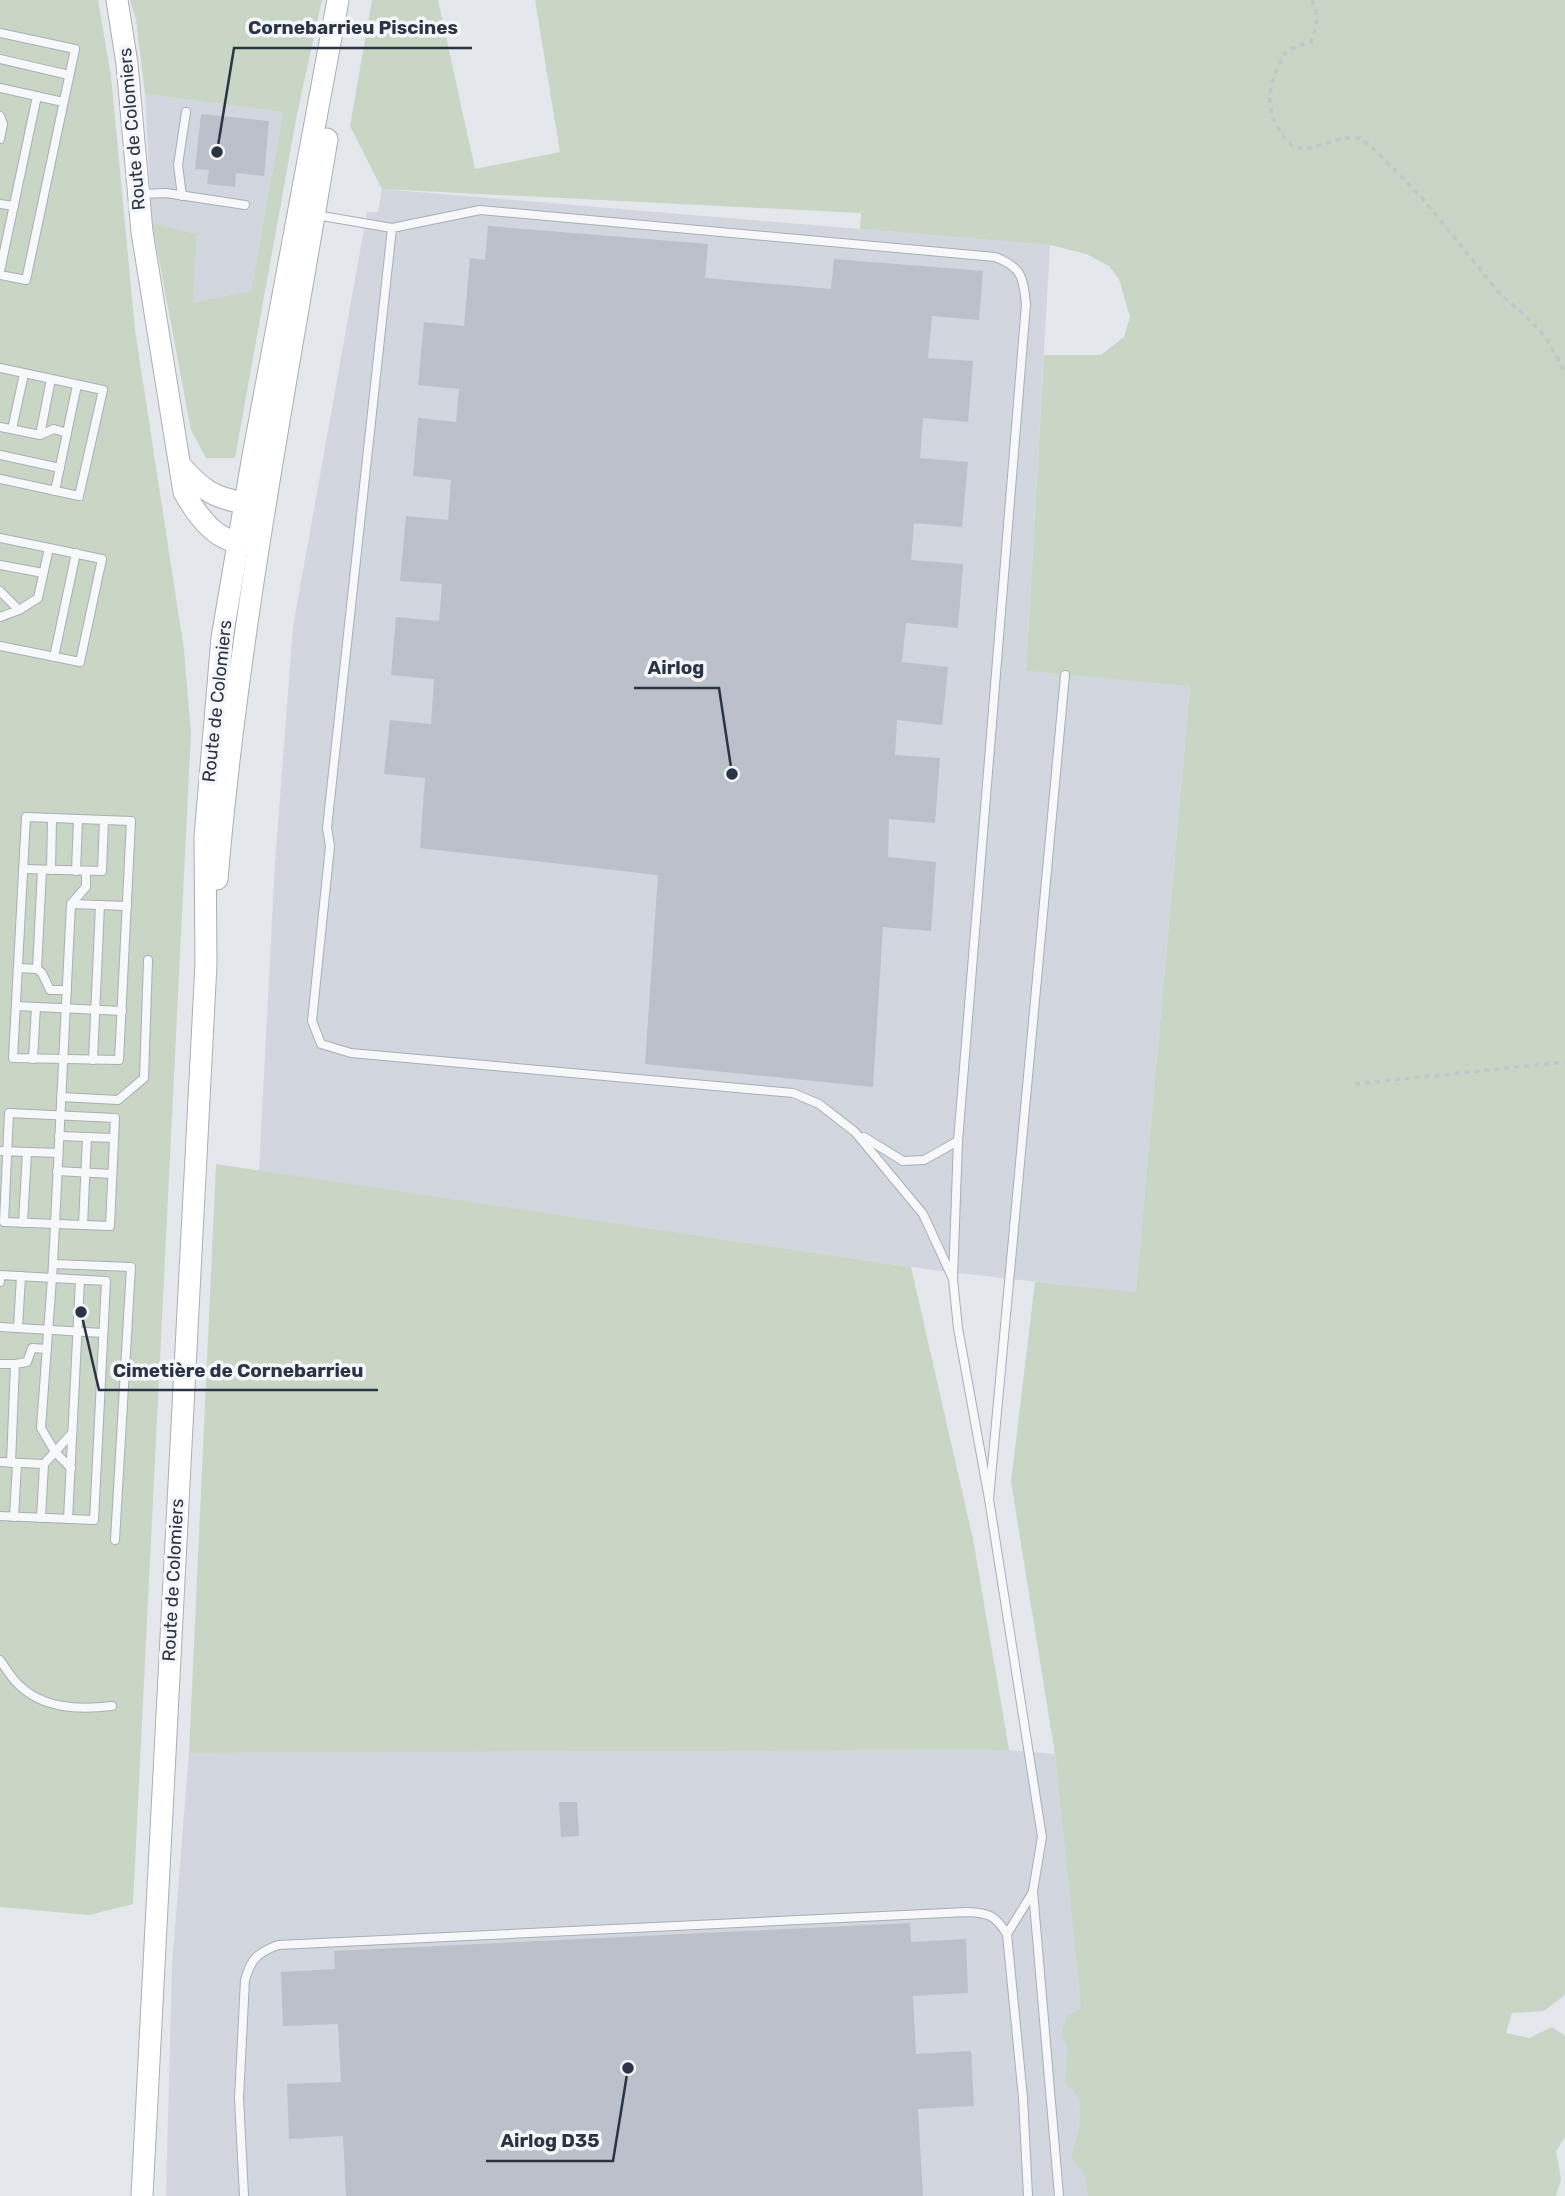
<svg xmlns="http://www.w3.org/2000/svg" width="1565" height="2196" viewBox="0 0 1565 2196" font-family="Rubik,sans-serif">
  <rect width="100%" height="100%" fill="#e4e7ec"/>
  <g fill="#d2d6de">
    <path d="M145 94 283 112 251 291 192 302 197 234 152 223Z"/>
    <path d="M382 189 1050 245 1026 671 1190 685 1136 1293 933 1270 259 1171 275 863 293 627 367 212H378Z"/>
    <path d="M1009 1750 1055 1754 1101 2196H166L172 1965 189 1753Z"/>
  </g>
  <g fill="#c9d6c5">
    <path d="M0 0H98L111 76 135 330 184 650 191 733 133 1904 89 1915 0 1907Z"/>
    <path d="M130 0H322L297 114 235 458H206L191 430 152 223 197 234 193 302 251 291 283 112 145 94 136 19Z"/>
    <path d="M372 0H438L475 169 560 152 535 0H1565V1995L1544 2011 1512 2013 1506 2033 1529 2038 1552 2027 1565 2036V2137L1556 2151 1561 2179 1556 2196H1088L1085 2176 1071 2156 1079 2130 1080 2099 1065 2082 1068 2049 1062 2032 1067 2016 1081 2008 1055 1754 1011 1482 1035 1282 1136 1292 1190 686 1026 671 1044 355H1101L1124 337 1130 317 1119 279 1109 266 1086 254 1050 245 860 229 861 213 382 189 350 126Z"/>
    <path d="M216 1164 911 1267 973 1539 1009 1750 189 1753Z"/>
  </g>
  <g fill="#bbc0ca">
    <path d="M201 114 269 121 264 176 236 173 235 187 207 184 209 170 195 169Z"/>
    <path d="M488 226 708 244 705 278 831 289 834 259 983 271 979 320 932 316 928 358 973 361 968 422 923 418 920 458 968 462 962 527 914 523 911 560 963 564 958 628 906 623 902 662 948 667 942 725 897 720 895 755 940 758 935 823 889 819 888 857 936 862 931 931 883 927 873 1087 645 1064 658 875 420 848 425 778 384 774 390 720 431 724 434 679 391 675 396 617 439 621 442 584 400 581 406 516 448 520 451 480 413 476 418 418 456 422 459 389 418 385 424 322 464 326 470 258 485 260Z"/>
    <path d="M559 1802H577L579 1836 561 1837Z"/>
    <path d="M910 1923 911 1942 966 1939 968 1993 913 1996 916 2054 971 2051 974 2106 918 2109 923 2196H346L343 2136 289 2139 287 2084 341 2082 338 2024 283 2026 281 1972 335 1969 334 1951Z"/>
  </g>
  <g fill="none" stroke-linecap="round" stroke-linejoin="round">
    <defs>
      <g id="lane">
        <path d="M0 33 75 49 26 280 0 275"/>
        <path d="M0 59 69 75"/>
        <path d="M0 88 63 102"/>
        <path d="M0 116 3 124 0 139"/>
        <path d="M141 194 166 193 245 205"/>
        <path d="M182 196 178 165 186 112"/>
        <path d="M0 204 14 206"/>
        <path d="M316 215 392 228"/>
        <path d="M0 271 37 96"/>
        <path d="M0 368 103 390 79 496 0 479"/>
        <path d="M0 427 40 435 54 429 67 433 77 385"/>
        <path d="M12 429 24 374"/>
        <path d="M40 435 51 379"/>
        <path d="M0 455 60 468"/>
        <path d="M55 491 67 433"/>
        <path d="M0 538 49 548 38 598 19 610 0 617"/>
        <path d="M0 565 43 573"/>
        <path d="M0 591 19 610"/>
        <path d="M0 646 80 662 102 559 49 548"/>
        <path d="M54 657 76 553"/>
        <path d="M26 817 131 821 119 1060 13 1058Z"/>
        <path d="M23 869 102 871 104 820"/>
        <path d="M51 870 52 818"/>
        <path d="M76 871 78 819"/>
        <path d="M71 904 127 906"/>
        <path d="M18 968 37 969 42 870"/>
        <path d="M37 969 42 973 50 990H67"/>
        <path d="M16 1006 122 1011"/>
        <path d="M33 1059 36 1007"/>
        <path d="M93 1060 100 905"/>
        <path d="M61 1097 118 1100 144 1078 148 960"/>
        <path d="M9 1113 115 1118 110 1226 4 1222Z"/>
        <path d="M59 1136 114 1138"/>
        <path d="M864 1137 903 1161 924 1160 958 1141"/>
        <path d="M0 1151 58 1153"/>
        <path d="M57 1171 112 1174"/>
        <path d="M23 1223 27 1152"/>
        <path d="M83 1225 87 1137"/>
        <path d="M53 1264 131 1267 115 1540"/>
        <path d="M953 1279 923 1214 855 1132 819 1104 793 1093 351 1053 321 1044 312 1021 330 846 327 828 392 228 480 210 995 257C1022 267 1023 277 1026 304L958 1141 953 1279 958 1328 989 1499"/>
        <path d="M0 1282V1275L106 1281 94 1520 0 1516"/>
        <path d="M0 1327 103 1333"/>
        <path d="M18 1328 21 1276"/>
        <path d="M0 1364H15L11 1463"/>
        <path d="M15 1364 27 1362 32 1348 47 1349"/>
        <path d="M0 1462 44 1464 41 1518"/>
        <path d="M44 1464 72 1433"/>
        <path d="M71 1468 55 1452 41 1428 53 1264 71 904 86 887V871"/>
        <path d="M14 1517 17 1463"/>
        <path d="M68 1519 80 1280"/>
        <path d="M0 1660C5 1667 10 1676 17 1683 42 1709 78 1710 112 1706"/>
        <path d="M1007 1934 1033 1892"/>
        <path d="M244 2196 239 2098 245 1980C251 1959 257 1953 278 1945L967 1912C989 1913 995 1915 1007 1934L1023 2098 1028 2196"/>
        <path d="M1059 2196 1033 1891 1042 1837 989 1499 1065 675"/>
      </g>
      <g id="secondary">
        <path d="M117 0 127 64 142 232 184 492C195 512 213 539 238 542"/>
        <path d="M180 465C201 489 213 498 245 503L252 515"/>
        <path d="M217 879C238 631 286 385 327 139"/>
        <path d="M142 2196 206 964 205 837 222 638 253 456 338 0"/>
      </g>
    </defs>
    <use href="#lane" stroke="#a9aeb7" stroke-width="10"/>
    <use href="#secondary" stroke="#a9aeb7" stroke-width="23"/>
    <g stroke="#c2c5cb" stroke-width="3.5" stroke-dasharray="5 5" stroke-linecap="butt">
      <path d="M1312 0C1319 16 1317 27 1311 42L1287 50C1265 87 1261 115 1294 148H1311L1343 138H1360L1373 148 1423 199 1500 294 1525 315 1547 339 1565 373"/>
      <path d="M1355 1084 1565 1062"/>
    </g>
    <use href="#lane" stroke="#f7f8fa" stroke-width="8"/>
    <use href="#secondary" stroke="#fff" stroke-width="21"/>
  </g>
  <g text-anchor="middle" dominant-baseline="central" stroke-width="7" stroke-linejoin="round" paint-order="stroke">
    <g font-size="18" fill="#2b3445" stroke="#f4f6f9">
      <text transform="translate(132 129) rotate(-95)">Route de Colomiers</text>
      <text transform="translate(217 701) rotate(-84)">Route de Colomiers</text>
      <text transform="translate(173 1580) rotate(-87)">Route de Colomiers</text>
    </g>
  </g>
  <path fill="none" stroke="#2b3445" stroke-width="2.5" d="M217 152L234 48H472M732 774L719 688H634M81 1312L99 1390H378M628 2068L613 2161H486"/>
  <g fill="#2b3445" stroke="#f4f6f9" stroke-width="2.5">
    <circle cx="217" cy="152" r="7"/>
    <circle cx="732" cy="774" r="7"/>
    <circle cx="81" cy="1312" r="7"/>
    <circle cx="628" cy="2068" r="7"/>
  </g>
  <g font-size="19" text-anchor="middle" font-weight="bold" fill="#2b3445" stroke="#f4f6f9" stroke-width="7" stroke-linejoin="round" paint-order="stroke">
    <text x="353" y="34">Cornebarrieu Piscines</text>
    <text x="676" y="674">Airlog</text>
    <text x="238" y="1377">Cimetière de Cornebarrieu</text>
    <text x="550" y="2147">Airlog D35</text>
  </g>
</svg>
